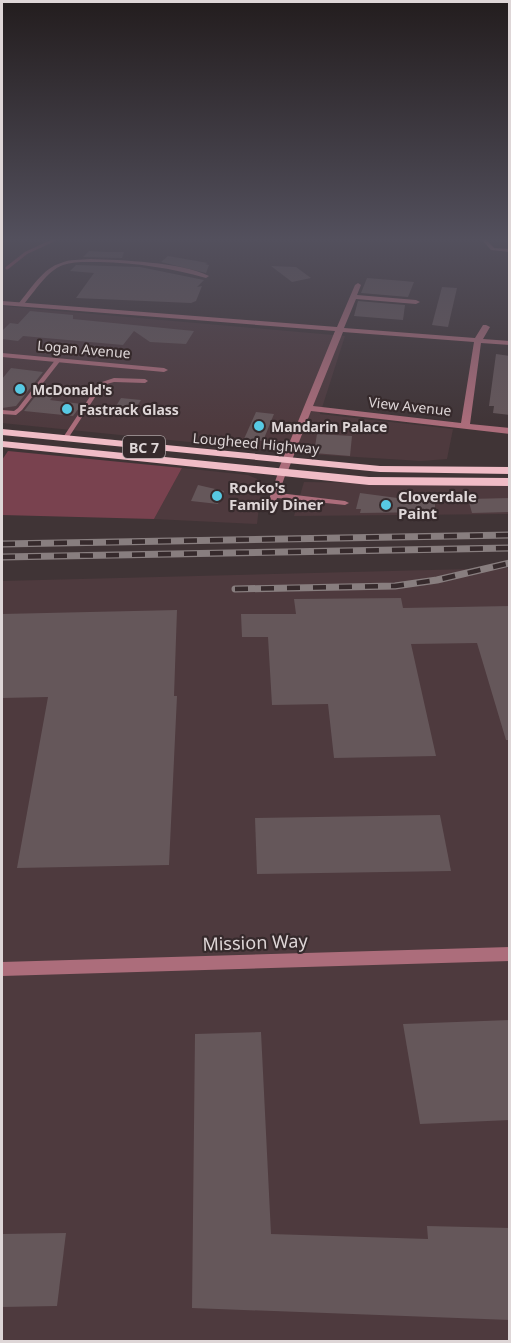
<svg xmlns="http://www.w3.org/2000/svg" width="511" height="1343" viewBox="0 0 511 1343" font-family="'Noto Sans',sans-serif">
  <rect width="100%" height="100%" fill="#403436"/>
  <g fill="#4e3a3e">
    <path d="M2 306 345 336 320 414 453 429 447 459 421 461 308 454 2 423Z"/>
    <path d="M182 468 248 475 262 481 257 524 154 519Z"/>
    <path d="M304 482 509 485V514L294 516Z"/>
    <path d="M509 568V1341H2V581Z"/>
  </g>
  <path fill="#79424f" d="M8 451 182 468 154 519 2 515V460Z"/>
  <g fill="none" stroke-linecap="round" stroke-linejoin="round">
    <path stroke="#a24961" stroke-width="3" d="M7 268 26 253 54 240"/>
  </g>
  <g fill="#65575a">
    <path d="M89 251 106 252H124L122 258 83 257Z"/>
    <path d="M168 256 208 263 205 264 209 265 206 273 161 262Z"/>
    <path d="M76 265 140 267 204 280 197 287 202 286 196 301 191 303 76 298 94 273 70 271Z"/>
    <path d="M271 266 296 267 311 278 292 282Z"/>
    <path d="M367 278 404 281 414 282 408 297 361 293Z"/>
    <path d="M442 287 457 288 448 327 432 325Z"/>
    <path d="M358 301 405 305 403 320 354 316Z"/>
    <path d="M30 311 73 315V319L194 331 186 344 150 342 134 331 123 345 23 336 18 341 2 339V331L10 323 18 324Z"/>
    <path d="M496 354 510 356V415L493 413 494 406H489Z"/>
    <path d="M11 368 43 372 16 406 2 408V379Z"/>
    <path d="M43 386 60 388 50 400 82 404 73 416 24 411Z"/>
    <path d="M121 398 141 400 131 416 111 414Z"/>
    <path d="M256 412 274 414 263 441 244 439Z"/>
    <path d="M317 434 352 436 350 456 314 453Z"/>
    <path d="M198 485 224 491 218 504 191 501Z"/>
    <path d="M360 493 435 503V512L360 513 361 509H356Z"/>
    <path d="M510 498V512L472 513 468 499Z"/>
    <path d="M401 598 403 608 510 606V740H506L477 643 411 644 436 756 334 758 328 704 272 705 268 637H242L241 614H296L294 599Z"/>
    <path d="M177 610 174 696H177L169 865 17 868 48 697 2 698V614Z"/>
    <path d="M440 815 451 871 257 874 255 818Z"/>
    <path d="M510 1020V1120L420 1124 403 1024Z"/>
    <path d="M261 1032 271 1234 428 1239 427 1226 510 1228V1320L192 1308 195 1034Z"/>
    <path d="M66 1233 57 1306 2 1307V1234Z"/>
  </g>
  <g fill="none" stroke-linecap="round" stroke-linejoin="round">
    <g fill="#ac6d7b" fill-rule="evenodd">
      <path d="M482 240H487L494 248 510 249V252L491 250Z"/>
      <path d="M90 259C121 260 181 262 209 276L206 278C172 268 136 263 100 262 88 262 74 261 63 265 47 271 35 291 24 304L19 303C30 290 43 268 61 263 70 259 80 260 90 259Z"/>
      <path d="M56 359 61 360 22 410 16 415 2 414V410L14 411 18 408Z"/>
      <path d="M114 378 145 379 148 381 145 383 114 382 103 385 67 440H63L62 439 99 383Z"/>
      <path d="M282 471 286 473 279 493 345 501 349 503 345 505 277 498 273 510H267L266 508 278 473Z"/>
    </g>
    <g fill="#ac6d7b" fill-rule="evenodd">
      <path d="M358 283 361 285 357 295 416 300 420 302 416 304 356 299 344 328 475 338 483 325H486L490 327 483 339 510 341V345L481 343 470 424 510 428V434L311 411 287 473 282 476 279 475 277 473 335 331 2 305V301L337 327 355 285ZM343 332 474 342 461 423 313 406Z"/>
      <path d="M2 353 164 368 168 370 164 372 2 357Z"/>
      <path d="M510 947V961L2 976V962Z"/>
    </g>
    <g fill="#f0bcc6" fill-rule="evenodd">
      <path d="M2 429 380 466 510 467V474L380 472 2 435Z"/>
      <path d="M2 441 369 477 510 478V486L369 485 2 447Z"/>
    </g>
    <defs>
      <g id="rail">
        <path d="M2 544 510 535"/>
        <path d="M2 557 510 548"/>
        <path d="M235 589 395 586 437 580 510 563"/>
      </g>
    </defs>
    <use href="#rail" stroke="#887e7f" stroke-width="7"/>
    <use href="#rail" stroke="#362a2c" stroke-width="4.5" stroke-dasharray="13" stroke-linecap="butt"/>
  </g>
  <linearGradient id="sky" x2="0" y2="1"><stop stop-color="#231d1e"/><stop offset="0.56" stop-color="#53505d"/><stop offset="1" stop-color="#53505d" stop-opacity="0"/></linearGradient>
  <rect width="511" height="428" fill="url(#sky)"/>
  <g fill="#57c9e3" stroke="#362a2c" stroke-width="2">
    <circle cx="20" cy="389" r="6"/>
    <circle cx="67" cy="409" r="6"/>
    <circle cx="259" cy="426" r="6"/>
    <circle cx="217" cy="496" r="6"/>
    <circle cx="386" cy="505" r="6"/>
  </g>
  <g text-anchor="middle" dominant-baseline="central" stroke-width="4.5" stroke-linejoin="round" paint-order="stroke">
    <g font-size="14" fill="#ded6d7" stroke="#362a2c">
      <text transform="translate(84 349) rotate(5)">Logan Avenue</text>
      <text transform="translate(410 406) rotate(6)">View Avenue</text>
      <text transform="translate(256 443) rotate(5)">Lougheed Highway</text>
    </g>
    <g font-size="14" font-weight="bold" fill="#ded6d7" stroke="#362a2c" text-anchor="start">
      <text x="32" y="389">McDonald's</text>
      <text x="79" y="409">Fastrack Glass</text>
      <text x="271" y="426">Mandarin Palace</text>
    </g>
    <rect fill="#362a2c" stroke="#aca2a4" stroke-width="1.5" x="123" y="436" width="42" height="22" rx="4.5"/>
    <g font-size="14" font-weight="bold" fill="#ded6d7">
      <text x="144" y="447">BC 7</text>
    </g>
    <g font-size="15" font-weight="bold" fill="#ded6d7" stroke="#362a2c" text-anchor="start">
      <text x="229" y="487">Rocko's<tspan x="229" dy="17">Family Diner</tspan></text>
      <text x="398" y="496">Cloverdale<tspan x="398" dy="17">Paint</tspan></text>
    </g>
    <g font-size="18" fill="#ded6d7" stroke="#362a2c">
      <text transform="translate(255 942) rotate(-2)">Mission Way</text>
    </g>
  </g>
  <rect width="511" height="1343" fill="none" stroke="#ded6d7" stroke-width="6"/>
</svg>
